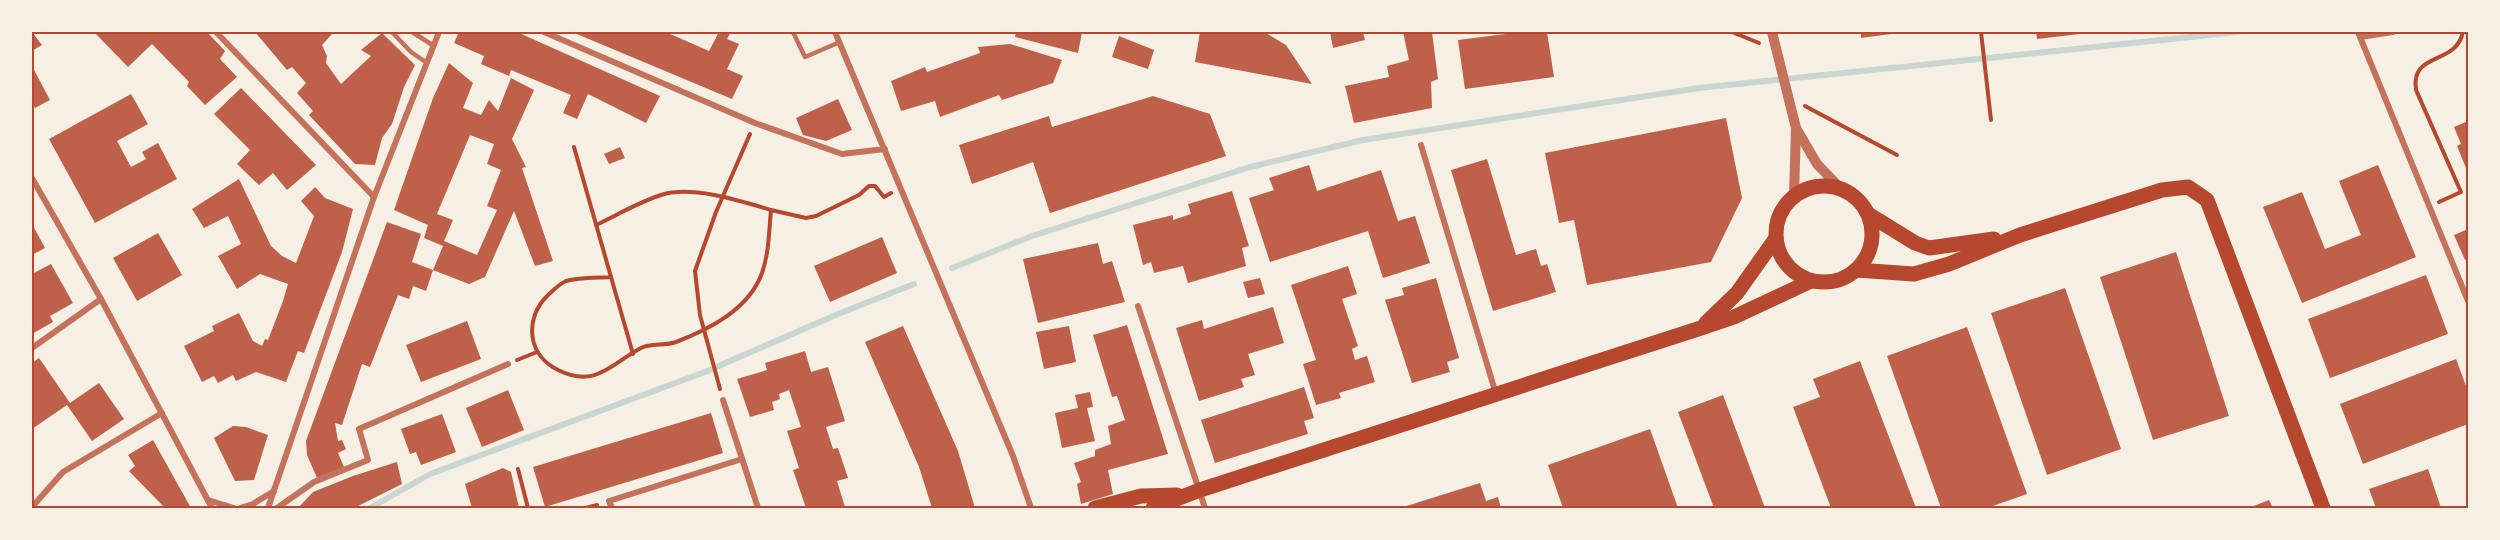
<svg xmlns="http://www.w3.org/2000/svg" width="2500" height="540" viewBox="0 0 2500 540" font-family="Commissioner,sans-serif">
  <rect width="100%" height="100%" fill="#f6efe4"/>
  <g fill="none" stroke-linecap="round" stroke-linejoin="round">
    <g stroke="#c9d6d2" stroke-width="6">
      <path d="M952 268 1032 236 1250 167 1363 140 1699 88 2238 32"/>
      <path d="M370 508 430 474 705 372 838 314 914 284"/>
    </g>
  </g>
  <g fill="#bf614a" fill-rule="evenodd">
    <path d="M32 32 42 45 32 51Z"/>
    <path d="M94 32H207L225 51 220 59 237 77 205 105 187 86 189 82 152 44 128 67Z"/>
    <path d="M255 32H334L322 45 327 56 326 63 341 84 371 56 361 50 382 33 415 65 404 87 392 124 382 138 375 165 355 164 309 115 313 111 297 93 306 83 292 67 287 70Z"/>
    <path d="M459 32H517L660 96 646 123 588 94 577 119 563 113 571 95 511 70 509 76 481 64 484 56 454 43Z"/>
    <path d="M572 32H669L668 33 709 51 719 32H731L727 39 739 44 727 69 743 76 732 99Z"/>
    <path d="M1016 32H1082L1078 53 1015 37Z"/>
    <path d="M1200 32H1264L1286 45 1312 84 1195 62Z"/>
    <path d="M1330 32H1363L1365 40 1333 48Z"/>
    <path d="M1403 32H1432L1438 79 1431 82 1432 108 1354 123 1345 86 1389 77 1387 66 1409 60Z"/>
    <path d="M1522 32H1547L1554 77 1465 89 1458 40Z"/>
    <path d="M1861 32H1898V33L1861 38Z"/>
    <path d="M2036 32H2088V33L2037 39Z"/>
    <path d="M1119 36 1154 50 1148 69 1112 57Z"/>
    <path d="M1010 44 1062 60 1053 83 1002 100 999 95 940 117 935 101 901 111 891 81 925 67 927 72 980 53 978 47Z"/>
    <path d="M449 63 473 83 463 108 481 115 489 100 498 111 511 78 534 90 512 139 526 167 522 168 553 261 535 266 514 211 485 277 469 284 433 270 443 246 424 238 428 225 394 210 433 98ZM470 135 494 144 487 164 501 170 487 206 497 210 477 255 444 241 453 220 437 214Z"/>
    <path d="M32 66 50 100 35 108 32 102Z"/>
    <path d="M241 88 316 165 287 190 273 173 259 185 237 164 250 150 214 114Z"/>
    <path d="M131 94 148 124 117 141 131 167 146 159 142 152 158 143 177 179 95 223 49 139Z"/>
    <path d="M1153 96 1210 114 1226 156 1050 213 1033 162 972 184 959 145 1049 116 1052 127Z"/>
    <path d="M838 99 852 130 826 141 803 135 796 118Z"/>
    <path d="M1726 118 1742 198 1711 262 1587 285 1574 220 1559 223 1545 153Z"/>
    <path d="M2468 121V173L2457 146 2461 144 2454 127Z"/>
    <path d="M620 147 625 158 609 164 604 154Z"/>
    <path d="M1487 159 1516 255 1536 249 1541 266 1547 264 1556 292 1493 311 1451 170Z"/>
    <path d="M1309 165 1317 191 1381 170 1398 221 1415 216 1430 263 1383 278 1368 231 1270 262 1249 198 1274 190 1269 178Z"/>
    <path d="M2378 165 2416 257 2302 303 2263 207 2302 192 2325 249 2361 235 2339 181Z"/>
    <path d="M239 179 271 246 282 256 296 263 314 216 301 201 315 187 325 198 353 209 342 252 304 353 298 351 286 382 256 372 236 381 233 375 218 383 214 376 202 382 184 346 214 331 212 326 239 313 253 341 262 346 265 339 268 340 283 301 288 284 260 274 237 289 218 256 241 244 228 216 204 228 192 209Z"/>
    <path d="M1232 191 1249 246 1242 248 1246 266 1188 283 1183 266 1154 273 1151 262 1143 265 1133 225 1173 215V220L1191 214 1188 204Z"/>
    <path d="M387 222 421 234 412 262 433 270 426 291 413 286 409 299 398 295 370 367 362 364 342 425 335 423 338 441 342 440 346 449 338 453 344 467 317 478 307 455 306 441Z"/>
    <path d="M32 224 45 248 32 255Z"/>
    <path d="M2468 229V259L2465 260 2454 235Z"/>
    <path d="M158 233 182 275 137 301 113 258Z"/>
    <path d="M882 237 897 273 830 302 814 266Z"/>
    <path d="M1098 243 1103 264 1112 261 1125 302 1038 323 1023 259Z"/>
    <path d="M2176 252 2229 416 2153 440 2100 277Z"/>
    <path d="M51 264 73 303 50 316 53 322 32 334V274Z"/>
    <path d="M1348 266 1357 294 1342 299 1358 346 1352 349 1355 360 1367 356 1375 382 1339 393 1341 398 1316 405 1303 364 1316 360 1291 285Z"/>
    <path d="M2426 275 2448 334 2330 378 2308 319Z"/>
    <path d="M1260 278 1265 294 1248 298 1243 282Z"/>
    <path d="M1436 278 1459 358 1447 362 1450 372 1412 383 1385 300 1404 295 1402 288Z"/>
    <path d="M2065 288 2121 449 2047 475 1991 313Z"/>
    <path d="M1273 307 1284 343 1248 354 1255 375 1241 379 1244 387 1199 401 1176 328 1202 320 1204 329Z"/>
    <path d="M467 321 481 359 421 382 406 345Z"/>
    <path d="M1127 325 1168 454 1108 470 1113 494 1081 504 1077 484 1081 482 1074 463 1095 456V450L1111 444 1108 426 1125 420 1117 396 1112 397 1093 335Z"/>
    <path d="M903 326 958 451 975 508H932L919 467 865 342Z"/>
    <path d="M1069 326 1076 362 1044 369 1036 332Z"/>
    <path d="M1967 327 2027 494 1987 508H1941L1887 356Z"/>
    <path d="M805 351 811 372 828 367 845 421 826 427 833 449 838 448 848 478 837 481 845 507 839 508H806L793 470 799 468 787 431 801 427 789 390 779 394 780 399 772 402 774 410 750 417 737 379 767 370 765 363Z"/>
    <path d="M39 358 70 403 99 383 124 419 92 441 67 405 32 429V363Z"/>
    <path d="M2456 359 2468 391V424L2363 464 2340 404Z"/>
    <path d="M1860 361 1916 508H1831L1793 407 1820 397 1813 379Z"/>
    <path d="M1304 387 1314 418 1304 421 1308 434 1215 463 1201 420Z"/>
    <path d="M508 390 524 430 482 447 466 408Z"/>
    <path d="M1090 392 1093 407 1087 408 1095 441 1062 448 1055 413 1078 408 1075 395Z"/>
    <path d="M1723 395 1765 508H1714L1678 412Z"/>
    <path d="M711 413 723 453 545 507 533 467Z"/>
    <path d="M442 414 456 452 421 465 416 452 410 454 401 429Z"/>
    <path d="M233 426 246 427 268 435 254 480 235 481 214 438Z"/>
    <path d="M1650 429 1678 508H1563L1548 465Z"/>
    <path d="M153 440 191 508H165L129 471 135 466 128 455Z"/>
    <path d="M397 462 402 484 354 508H298L313 492 353 476Z"/>
    <path d="M503 468 511 472 519 508H472L465 484Z"/>
    <path d="M2428 469 2441 508H2376L2369 489Z"/>
    <path d="M1480 483 1486 501 1498 497 1501 508H1400Z"/>
    <path d="M2269 500 2273 508H2249Z"/>
  </g>
  <g fill="none" stroke-linecap="round" stroke-linejoin="round">
    <g stroke="#b5482f" stroke-width="4">
      <path d="M1732 32 1759 43"/>
      <path d="M1981 32 1991 120"/>
      <path d="M1805 106 1897 155"/>
      <path d="M574 147 611 277C597 278 580 277 566 281 559 284 554 290 548 295 524 318 527 355 558 370 596 389 612 363 641 348 651 343 665 346 676 342 710 329 749 309 762 273 769 253 769 231 771 210L806 218 816 216 859 195 869 186H875L884 197 891 193"/>
      <path d="M2439 202 2461 192 2416 90C2410 51 2456 66 2463 32"/>
      <path d="M596 225C617 215 639 202 661 195 692 185 741 201 771 210"/>
      <path d="M611 277 633 354"/>
      <path d="M517 360 537 352"/>
      <path d="M720 389 700 315 695 271 716 212 750 134"/>
      <path d="M518 469 528 508"/>
      <path d="M586 508 597 505"/>
    </g>
    <g stroke="#c5725c" stroke-width="4.5">
      <path d="M392 32 411 52 427 63"/>
      <path d="M412 32 434 46"/>
      <path d="M793 32 805 57 840 42"/>
    </g>
    <g stroke="#c5725c" stroke-width="6">
      <path d="M216 32 374 197"/>
      <path d="M544 32 755 123 842 154 885 149"/>
      <path d="M835 32 1013 456 1031 508"/>
      <path d="M2358 32 2468 301"/>
      <path d="M2360 37 2393 32"/>
      <path d="M1421 145 1496 394"/>
      <path d="M32 178 101 299 212 508"/>
      <path d="M1138 306 1205 508"/>
      <path d="M32 348 101 299"/>
      <path d="M723 400 758 508"/>
      <path d="M208 500 234 508"/>
      <path d="M32 507 63 472 162 413"/>
      <path d="M240 508 253 504 274 491"/>
      <path d="M268 508 374 197 439 32"/>
      <path d="M277 508 314 482 368 460 359 429 508 364"/>
      <path d="M612 508 609 501 742 459"/>
    </g>
    <g stroke="#c5725c" stroke-width="10">
      <path d="M1772 32 1796 128 1794 196"/>
      <path d="M1796 128 1817 164 1841 189"/>
    </g>
    <g stroke="#b5482f" stroke-width="15">
      <circle cx="1824" cy="234" r="48"/>
      <path d="M1868 214 1915 243 1929 248 1994 239"/>
      <path d="M1856 270 1914 274 1949 264 2020 235 2162 190 2188 187 2207 200 2323 508"/>
      <path d="M1706 323 1737 293 1776 238"/>
      <path d="M1095 508 1141 496 1177 495"/>
      <path d="M1153 508 1200 490 1701 328 1734 317 1811 281"/>
    </g>
  </g>
  <rect width="2500" height="540" fill="none" stroke="#f6efe4" stroke-width="66"/>
  <rect x="33" y="33" width="2434" height="474" fill="none" stroke="#b5482f" stroke-width="2"/>
</svg>
